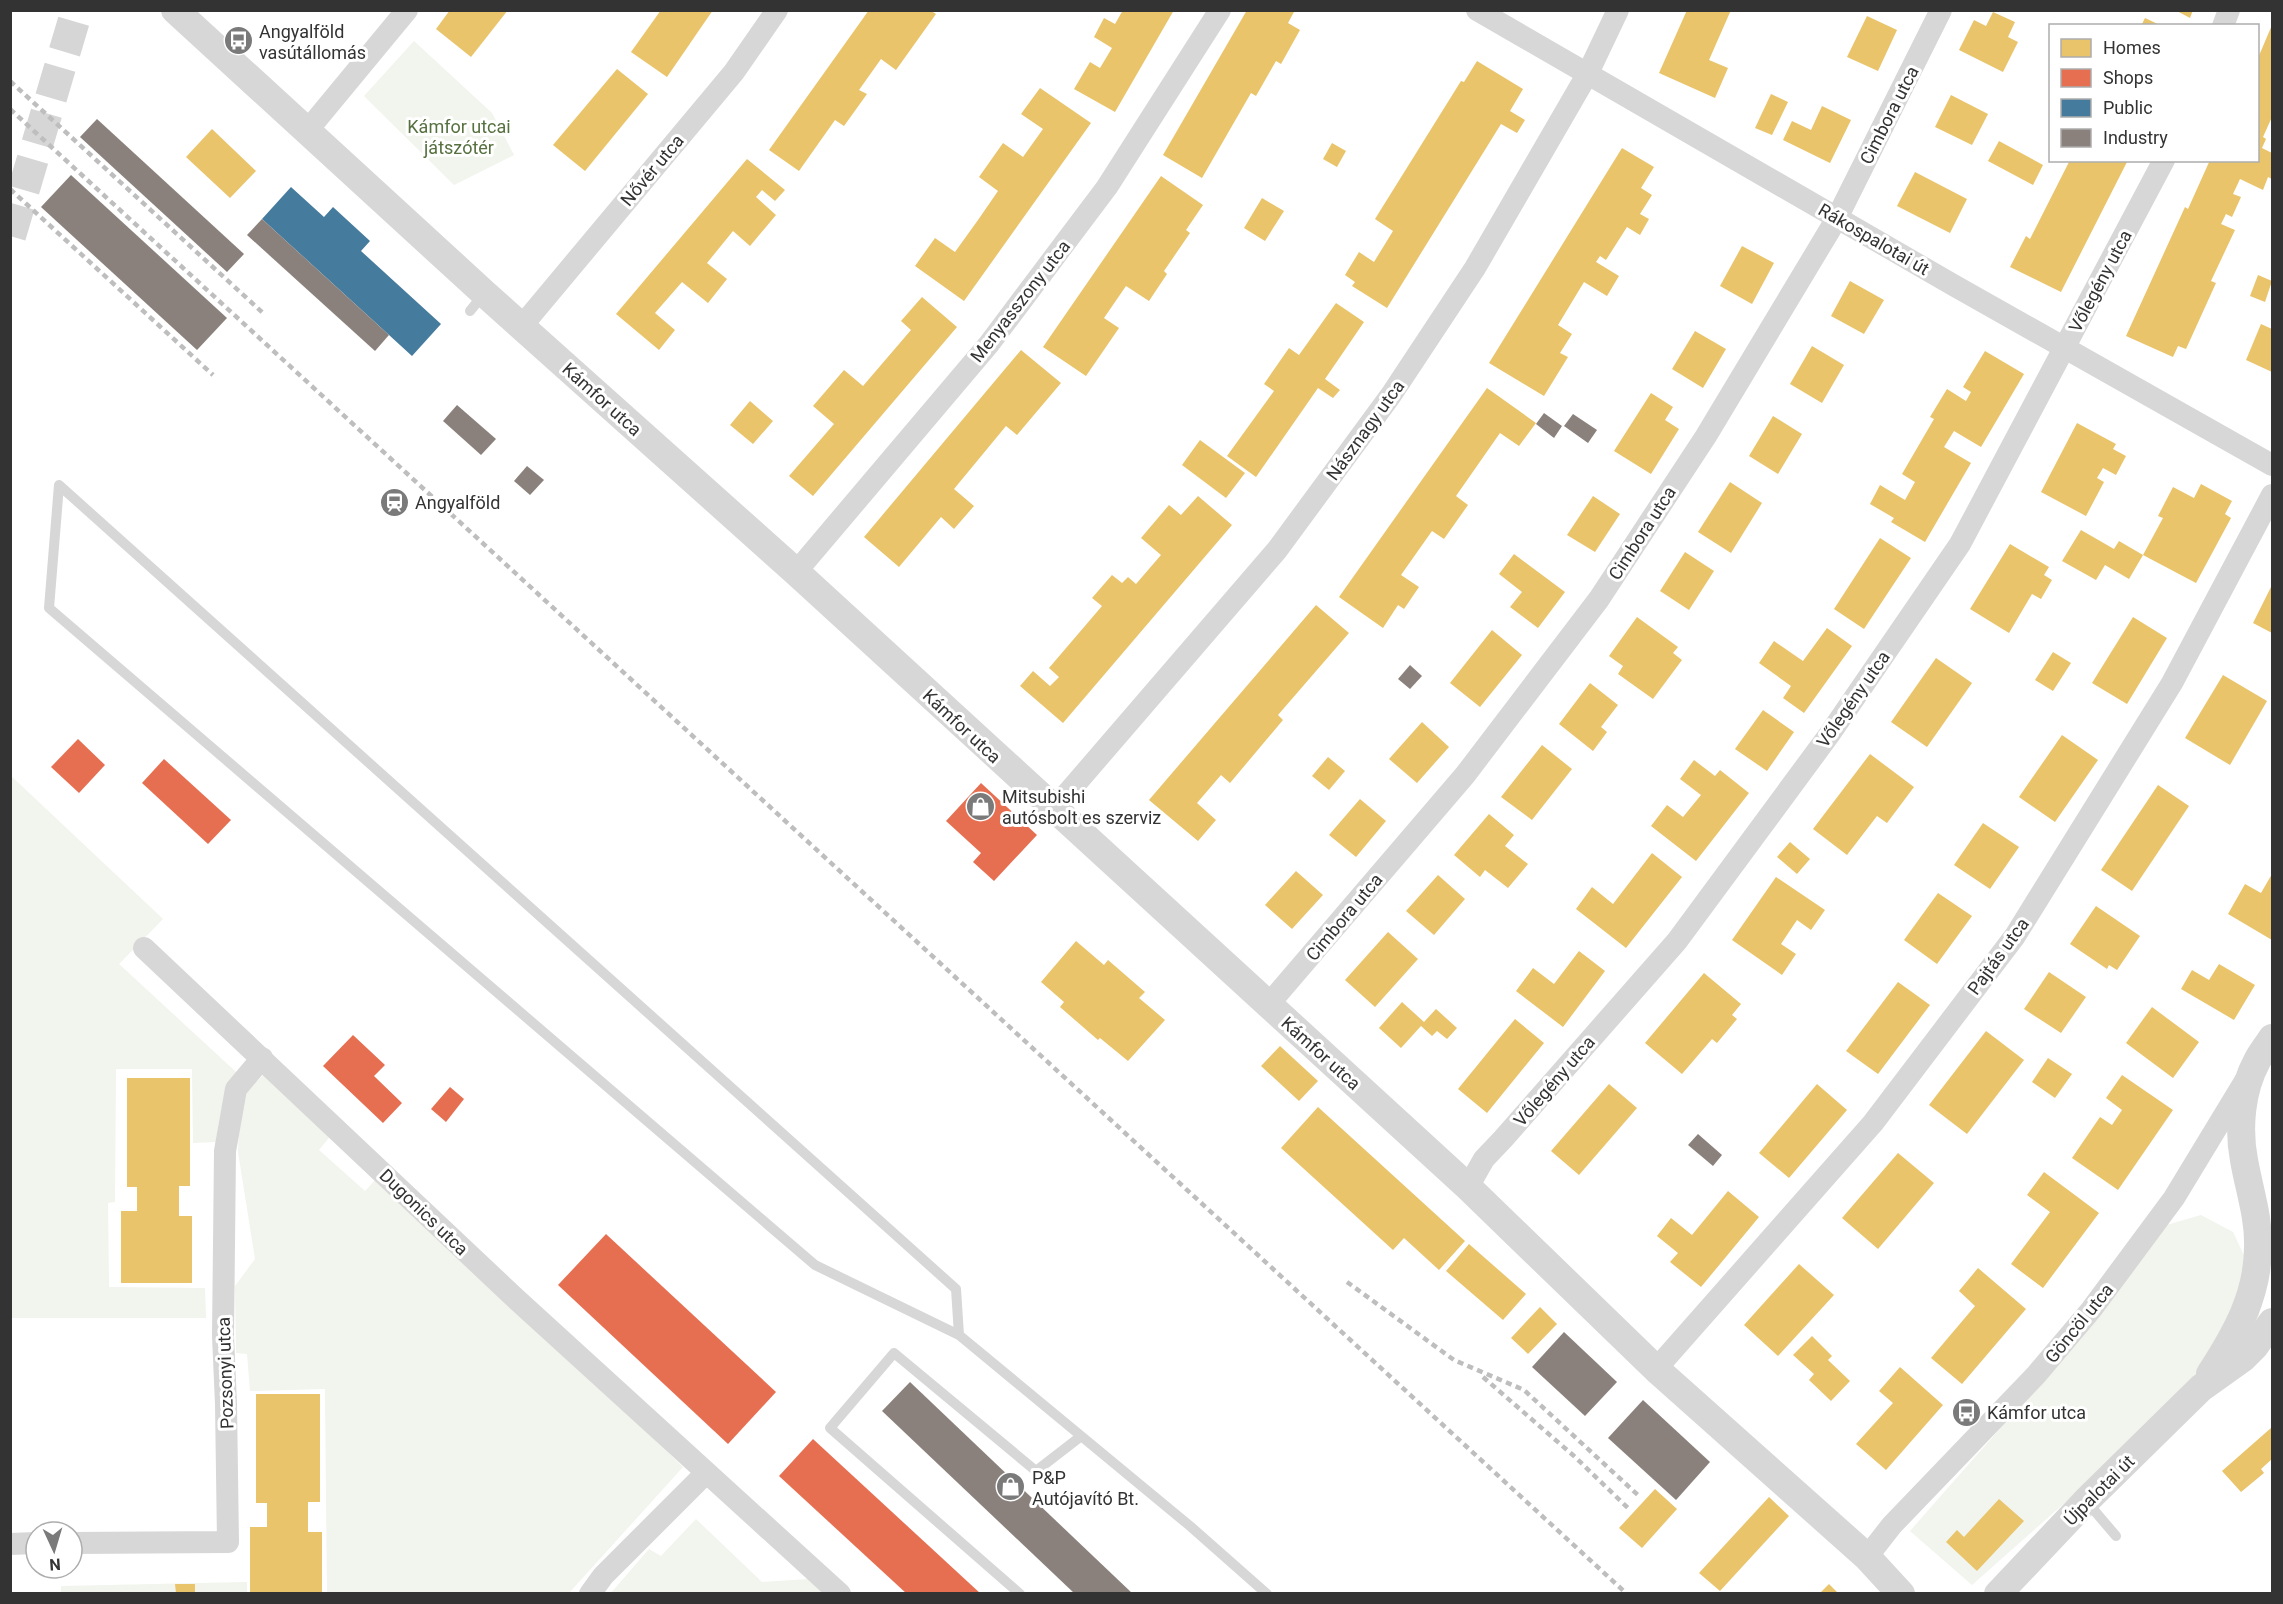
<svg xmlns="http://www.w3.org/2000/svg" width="2283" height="1604" viewBox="0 0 2283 1604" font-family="Roboto,sans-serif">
  <rect width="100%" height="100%" fill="#fff"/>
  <g fill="#f1f5ed">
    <path d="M414 41 492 113 514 155 454 185 364 96Z"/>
    <path d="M10 775 163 919 119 964 236 1072C223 1094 219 1117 216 1142L193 1143 192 1069H116L115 1202 108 1203 109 1287 205 1288 206 1318H11Z"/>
    <path d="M264 1074 332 1134 319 1150 365 1191 379 1176 683 1467 569 1593H327L325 1389 250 1391 247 1354 236 1353 235 1286 255 1259 238 1152 240 1100Z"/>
    <path d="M2201 1215 2233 1232 2262 1294 2258 1324 2113 1460 1972 1585 1910 1531 2064 1356 2160 1227Z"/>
    <path d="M696 1519 762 1582 824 1578 840 1594H610L649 1549 661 1556Z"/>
    <path d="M247 1582V1593L61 1594V1586Z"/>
  </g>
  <g fill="#e9c46a">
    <path d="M450 10H508L471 57 436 29Z"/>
    <path d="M661 10H713L667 77 631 52Z"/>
    <path d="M869 10H930L936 14 896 70 881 59 859 90 867 94 844 126 835 120 799 171 769 150Z"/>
    <path d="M1123 10H1174L1115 112 1074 89 1090 62 1100 68 1112 48 1094 37 1104 18 1115 24Z"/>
    <path d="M1247 10H1295L1288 23 1300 30 1281 64 1276 61 1256 96 1251 93 1202 178 1163 155Z"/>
    <path d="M1687 10H1731L1709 60 1728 68 1715 98 1659 73Z"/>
    <path d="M2175 10H2193L2190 18Z"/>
    <path d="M1993 12 2015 22 2008 37 2018 42 2003 72 1959 50 1974 20 1986 26Z"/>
    <path d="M1867 16 1897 30 1878 71 1847 57Z"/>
    <path d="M2145 18 2162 26H2141Z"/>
    <path d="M2272 25V117L2263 137 2266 139 2262 148 2272 153V179L2268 177 2263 190 2240 179 2233 194 2241 197 2232 217 2226 214 2221 224 2235 230 2211 281 2216 283 2186 349 2178 346 2173 357 2126 336 2185 207 2188 209 2210 160H2258V58Z"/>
    <path d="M1477 61 1523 89 1510 111 1525 120 1517 133 1501 124 1387 308 1352 286 1355 282 1345 275 1359 252 1374 262 1393 231 1375 219 1461 81 1464 82Z"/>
    <path d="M617 69 648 94 585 171 553 145Z"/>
    <path d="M1040 88 1091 123 964 301 915 266 935 238 955 252 978 220 998 191 979 177 1003 143 1023 157 1043 129 1021 114Z"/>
    <path d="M1771 94 1788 102 1772 135 1755 128Z"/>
    <path d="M1951 95 1988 114 1972 145 1935 127Z"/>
    <path d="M1822 106 1851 120 1830 163 1783 140 1792 121 1811 130Z"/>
    <path d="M212 129 256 171 230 198 186 157Z"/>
    <path d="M1999 141 2043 165 2033 185 1988 161Z"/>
    <path d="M1332 143 1346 151 1337 167 1323 159Z"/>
    <path d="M1622 148 1654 167 1641 188 1652 195 1640 214 1649 219 1640 235 1627 227 1606 260 1600 256 1596 262 1619 276 1607 296 1584 282 1558 325 1572 334 1560 353 1568 357 1544 396 1489 363Z"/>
    <path d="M747 159 785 190 775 201 762 190 756 197 776 215 750 246 733 231 707 263 727 279 708 303 682 282 655 313 675 330 659 350 616 314Z"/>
    <path d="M2070 160H2128L2061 292 2010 267 2026 236 2030 239Z"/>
    <path d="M1915 172 1967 199 1950 233 1897 206Z"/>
    <path d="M1161 176 1203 205 1186 230 1190 233 1164 271 1167 274 1149 301 1126 286 1104 318 1119 328 1086 376 1043 347Z"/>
    <path d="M1262 198 1284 211 1265 241 1244 228Z"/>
    <path d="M1742 246 1774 263 1752 304 1720 286Z"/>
    <path d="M2258 275 2272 281 2265 302 2250 296Z"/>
    <path d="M1850 281 1884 300 1864 334 1831 316Z"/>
    <path d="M922 297 957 327 813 496 789 476 834 424 813 406 844 370 863 386 911 330 901 321Z"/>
    <path d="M1336 303 1364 322 1325 379 1340 390 1333 398 1318 388 1256 477 1227 456 1274 391 1264 384 1289 348 1299 355Z"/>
    <path d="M2261 324 2272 329V372L2246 360Z"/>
    <path d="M1695 331 1726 349 1703 388 1672 369Z"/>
    <path d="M1812 346 1844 365 1822 403 1790 384Z"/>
    <path d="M1021 350 1061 383 1017 435 1006 426 954 489 974 506 954 529 941 517 899 567 864 537Z"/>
    <path d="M1985 351 2024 374 1981 447 1954 431 1944 447 1971 463 1925 542 1891 522 1894 518 1870 504 1880 485 1905 500 1915 482 1902 474 1934 419 1930 417 1947 389 1966 401 1971 392 1963 387Z"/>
    <path d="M1487 388 1536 423 1519 446 1500 433 1456 496 1468 505 1444 539 1432 531 1401 575 1419 587 1404 609 1398 605 1383 628 1339 597Z"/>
    <path d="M1651 393 1673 407 1665 420 1679 429 1651 474 1614 451Z"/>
    <path d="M750 401 773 421 753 444 730 425Z"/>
    <path d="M1773 416 1802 434 1778 474 1749 456Z"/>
    <path d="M2077 423 2116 444 2113 449 2126 456 2116 475 2103 468 2097 478 2104 482 2086 516 2041 492Z"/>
    <path d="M1200 440 1245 473 1226 498 1182 465Z"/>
    <path d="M1730 482 1762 503 1731 553 1698 532Z"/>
    <path d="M2201 484 2232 501 2225 514 2231 518 2196 583 2143 555 2129 579 2105 565 2096 580 2062 561 2081 530 2114 549 2119 541 2143 555 2163 518 2158 516 2173 487 2194 498Z"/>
    <path d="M1198 496 1232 525 1063 723 1020 686 1033 671 1050 686 1059 677 1049 668 1102 606 1092 598 1112 575 1122 583 1128 577 1136 584 1161 555 1141 538 1169 505 1181 515Z"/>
    <path d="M1593 496 1620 514 1595 552 1567 535Z"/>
    <path d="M1880 538 1911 558 1864 629 1834 609Z"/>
    <path d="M2010 544 2049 567 2044 575 2052 580 2041 599 2032 594 2009 633 1970 609Z"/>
    <path d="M1685 552 1714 571 1689 610 1660 591Z"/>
    <path d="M1514 554 1565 592 1538 628 1510 607 1522 592 1499 574Z"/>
    <path d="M2272 585V633L2253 623Z"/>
    <path d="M1316 605 1349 633 1278 715 1283 720 1230 783 1221 775 1197 803 1216 820 1198 841 1149 800Z"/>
    <path d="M1637 617 1678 647 1673 653 1682 660 1653 699 1618 674 1623 666 1609 656Z"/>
    <path d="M2133 617 2167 638 2127 704 2092 683Z"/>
    <path d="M1827 628 1852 646 1804 713 1783 698 1791 686 1759 663 1774 641 1803 661Z"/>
    <path d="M1492 630 1522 655 1480 707 1450 683Z"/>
    <path d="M2053 652 2071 663 2053 691 2035 680Z"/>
    <path d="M1936 658 1972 683 1927 747 1891 722Z"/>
    <path d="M2223 675 2267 701 2230 765 2185 738Z"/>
    <path d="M1590 683 1618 705 1601 727 1607 732 1593 751 1559 724Z"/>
    <path d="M1763 710 1794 732 1767 771 1735 749Z"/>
    <path d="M1422 722 1449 747 1417 783 1389 759Z"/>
    <path d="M2062 735 2098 760 2055 822 2019 797Z"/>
    <path d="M1542 745 1572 769 1532 820 1501 797Z"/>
    <path d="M1870 754 1914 787 1887 823 1877 816 1847 855 1813 829Z"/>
    <path d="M1328 757 1345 771 1329 790 1312 776Z"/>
    <path d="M1694 760 1715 776 1720 770 1749 793 1696 861 1651 826 1667 805 1683 817 1701 795 1680 779Z"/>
    <path d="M2158 785 2189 806 2132 891 2101 870Z"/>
    <path d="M1360 799 1386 821 1356 857 1329 835Z"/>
    <path d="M1489 814 1514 835 1505 846 1528 864 1508 888 1485 870 1480 877 1454 855Z"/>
    <path d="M1983 823 2019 847 1990 889 1954 865Z"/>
    <path d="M1790 842 1810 859 1797 874 1777 857Z"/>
    <path d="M1652 853 1682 877 1626 948 1576 909 1592 887 1613 904Z"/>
    <path d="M1296 871 1323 895 1292 929 1265 905Z"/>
    <path d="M2272 874V940L2228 914 2245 884 2261 893Z"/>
    <path d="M1438 875 1465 899 1434 935 1406 911Z"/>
    <path d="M1776 877 1825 910 1811 930 1797 920 1781 944 1796 954 1782 975 1732 940Z"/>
    <path d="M1938 893 1972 916 1937 964 1904 940Z"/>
    <path d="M2096 906 2140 936 2117 970 2109 965 2107 969 2070 944Z"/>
    <path d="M1388 932 1418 959 1375 1007 1345 980Z"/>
    <path d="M1076 941 1104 965 1108 960 1145 992 1139 998 1165 1020 1128 1061 1100 1038 1098 1040 1060 1007 1064 1002 1041 982Z"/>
    <path d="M1579 951 1605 971 1563 1027 1516 991 1533 968 1554 984Z"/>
    <path d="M2219 964 2255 985 2234 1020 2181 989 2192 970 2209 980Z"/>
    <path d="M2049 972 2086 997 2061 1033 2024 1009Z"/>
    <path d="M1704 973 1741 1004 1732 1015 1737 1019 1717 1043 1712 1039 1682 1074 1645 1043Z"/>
    <path d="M1898 982 1930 1005 1878 1074 1846 1051Z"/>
    <path d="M1402 1002 1424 1022 1436 1009 1457 1028 1447 1039 1437 1031 1432 1036 1421 1026 1401 1048 1379 1028Z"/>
    <path d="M2152 1007 2199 1042 2173 1078 2126 1043Z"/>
    <path d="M1515 1019 1544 1043 1487 1113 1458 1089Z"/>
    <path d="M1986 1031 2024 1060 1967 1134 1929 1105Z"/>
    <path d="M1280 1046 1318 1081 1299 1101 1261 1066Z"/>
    <path d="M2048 1058 2072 1074 2055 1098 2032 1082Z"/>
    <path d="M2122 1075 2173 1110 2118 1190 2072 1158 2100 1117 2112 1125 2122 1110 2106 1098Z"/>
    <path d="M127 1078H190V1186H179V1216H192V1283H121V1211H137V1187H127Z"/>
    <path d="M1609 1084 1637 1108 1579 1175 1551 1151Z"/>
    <path d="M1817 1084 1847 1110 1789 1178 1759 1153Z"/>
    <path d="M1318 1107 1465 1241 1439 1270 1404 1238 1393 1250 1281 1148Z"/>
    <path d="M1898 1153 1934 1183 1878 1249 1842 1218Z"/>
    <path d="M2044 1172 2099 1213 2043 1288 2011 1264 2050 1212 2027 1195Z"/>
    <path d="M1728 1191 1759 1217 1701 1287 1670 1262 1678 1253 1657 1236 1671 1218 1692 1235Z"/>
    <path d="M1469 1244 1526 1294 1503 1320 1446 1271Z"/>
    <path d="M1799 1264 1834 1295 1778 1356 1744 1325Z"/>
    <path d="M1978 1268 2026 1309 1962 1384 1931 1358 1975 1306 1959 1291Z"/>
    <path d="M1540 1307 1557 1324 1528 1354 1511 1338Z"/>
    <path d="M1812 1336 1832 1356 1828 1360 1850 1381 1831 1401 1809 1380 1814 1374 1793 1355Z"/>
    <path d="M1900 1367 1943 1405 1886 1470 1856 1444 1893 1403 1879 1391Z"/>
    <path d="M256 1394H320V1502H308V1532H322V1593H250V1527H267V1503H256Z"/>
    <path d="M2271 1428 2272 1459 2261 1469 2264 1473 2241 1492 2222 1471Z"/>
    <path d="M1655 1489 1677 1509 1642 1548 1619 1528Z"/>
    <path d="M1769 1497 1789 1516 1720 1591 1699 1573Z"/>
    <path d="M1999 1499 2024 1521 1977 1571 1946 1542 1957 1530 1964 1537Z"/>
    <path d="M175 1584H195V1593H176Z"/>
    <path d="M1829 1584 1838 1593H1820Z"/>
  </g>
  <g fill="#e76f51">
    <path d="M78 739 105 765 79 793 51 767Z"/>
    <path d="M164 759 231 820 208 844 142 783Z"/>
    <path d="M981 783 1037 835 994 881 973 862 981 853 946 821Z"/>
    <path d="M353 1035 385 1065 374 1076 402 1103 383 1123 323 1066Z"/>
    <path d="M450 1087 464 1099 446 1122 431 1109Z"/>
    <path d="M606 1234 776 1392 728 1444 558 1285Z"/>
    <path d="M813 1439 981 1594H907L779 1476Z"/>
  </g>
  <path fill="#457b9d" d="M291 187 324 217 333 207 370 241 361 251 441 324 412 356 262 219Z"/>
  <g fill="#8a817c">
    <path d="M97 119 244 254 227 272 80 137Z"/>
    <path d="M71 175 227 318 197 350 41 207Z"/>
    <path d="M262 219 389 335 375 351 247 235Z"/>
    <path d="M457 405 496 439 481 455 443 421Z"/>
    <path d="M1544 413 1562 426 1554 438 1536 424Z"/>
    <path d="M1573 414 1597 430 1588 443 1564 426Z"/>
    <path d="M527 466 544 480 530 495 514 481Z"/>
    <path d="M1410 665 1422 676 1410 689 1398 679Z"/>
    <path d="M1698 1134 1722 1155 1713 1166 1688 1145Z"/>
    <path d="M1564 1332 1617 1382 1585 1416 1532 1367Z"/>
    <path d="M910 1382 1133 1594H1075L882 1411Z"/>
    <path d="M1643 1400 1710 1462 1676 1500 1608 1438Z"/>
  </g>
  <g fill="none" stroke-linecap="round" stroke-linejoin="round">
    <path stroke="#d6d6d6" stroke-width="32" stroke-dasharray="32 16" stroke-linecap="butt" d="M10 236 77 10"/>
    <g stroke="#d7d7d7" stroke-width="10">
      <path d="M470 311 483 295"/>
      <path d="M959 1335 956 1289 59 485 49 608 815 1265 959 1335 1190 1526 1267 1594"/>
      <path d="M2087 1502 2116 1536"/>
      <path d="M1020 1594 830 1428 894 1353 1036 1471 1080 1437"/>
    </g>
    <g stroke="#d7d7d7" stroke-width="22">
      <path d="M1477 10 1955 286 2272 465"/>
      <path d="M2223 26 2229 10"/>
      <path d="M307 131 407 10"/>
      <path d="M521 327 734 72 777 10"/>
      <path d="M796 572 989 344 1107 187 1220 10"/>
      <path d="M1053 810 1277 550 1391 395 1475 268 1588 73 1618 10"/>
      <path d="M144 948 514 1297 840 1594"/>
      <path d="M1268 1005 1465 775 1599 599 1706 436 1837 218 1941 10"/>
      <path d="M1468 1187 1484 1159 1503 1139 1677 941 1829 735 1960 544 2164 160"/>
      <path d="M1656 1369 1873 1123 2015 936 2172 683 2272 495"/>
      <path d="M72 1543 228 1542 226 1404 223 1336 225 1151 236 1089 262 1058"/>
      <path d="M10 1544 36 1543"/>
      <path d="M1867 1557 1892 1525 2036 1375 2091 1310 2174 1198 2245 1081"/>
      <path d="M590 1594 603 1576 706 1473"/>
    </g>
    <g stroke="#d7d7d7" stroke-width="28">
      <path d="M175 10 484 293 796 572 1468 1187 1656 1369 1867 1557 1901 1594"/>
      <path d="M2210 1374C2236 1334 2258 1295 2258 1247 2259 1217 2249 1189 2244 1160 2238 1129 2241 1090 2257 1061 2261 1053 2267 1046 2272 1038"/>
      <path d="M1998 1594 2086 1501 2201 1388 2243 1358 2255 1346 2272 1322"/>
    </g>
    <g stroke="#bebebe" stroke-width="4.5" stroke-dasharray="6 4.5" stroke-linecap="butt">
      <path d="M10 81 263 313"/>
      <path d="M10 109 1627 1594"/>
      <path d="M10 189 213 375"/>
      <path d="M1347 1282 1454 1360 1524 1390 1640 1497"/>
      <path d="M1483 1377 1574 1456 1630 1510"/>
    </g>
  </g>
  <defs>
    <symbol id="bus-disc" viewBox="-11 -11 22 22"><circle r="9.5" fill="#7a7a7a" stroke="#fff"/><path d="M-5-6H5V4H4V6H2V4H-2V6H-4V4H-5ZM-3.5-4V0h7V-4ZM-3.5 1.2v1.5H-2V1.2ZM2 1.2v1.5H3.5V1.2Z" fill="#fff"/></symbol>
    <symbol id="station-disc" viewBox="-11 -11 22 22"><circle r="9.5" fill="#7a7a7a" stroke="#fff"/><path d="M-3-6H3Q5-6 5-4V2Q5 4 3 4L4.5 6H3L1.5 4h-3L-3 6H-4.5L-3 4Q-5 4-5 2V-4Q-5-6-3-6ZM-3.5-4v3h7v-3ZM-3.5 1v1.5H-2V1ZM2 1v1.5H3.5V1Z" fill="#fff"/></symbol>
    <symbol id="shop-disc" viewBox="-11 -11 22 22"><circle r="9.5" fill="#7a7a7a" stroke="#fff"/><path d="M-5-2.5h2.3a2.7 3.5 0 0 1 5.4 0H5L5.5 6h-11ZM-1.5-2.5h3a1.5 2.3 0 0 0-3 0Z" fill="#fff"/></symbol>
  </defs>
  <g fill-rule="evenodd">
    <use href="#bus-disc" x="222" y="24" width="33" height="33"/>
    <use href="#station-disc" x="378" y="486" width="33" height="33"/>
    <use href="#shop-disc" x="964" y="790" width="33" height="33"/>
    <use href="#bus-disc" x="1950" y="1396" width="33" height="33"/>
    <use href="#shop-disc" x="994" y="1470" width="33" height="33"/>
  </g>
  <g text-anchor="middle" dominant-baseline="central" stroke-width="6" stroke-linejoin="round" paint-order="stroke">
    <g font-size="18" fill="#333" stroke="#fff" text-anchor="start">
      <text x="259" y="31">Angyalföld<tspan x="259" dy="21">vasútállomás</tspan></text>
      <text x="415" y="502">Angyalföld</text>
      <text x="1002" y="796">Mitsubishi<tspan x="1002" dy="21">autósbolt es szerviz</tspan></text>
      <text x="1987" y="1412">Kámfor utca</text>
      <text x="1032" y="1477">P&amp;P<tspan x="1032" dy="21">Autójavító Bt.</tspan></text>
    </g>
    <g font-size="18" fill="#333" stroke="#fff">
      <text transform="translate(1889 115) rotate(-63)">Cimbora utca</text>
      <text transform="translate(652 170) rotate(-50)">Nővér utca</text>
      <text transform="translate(1874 239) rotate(30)">Rákospalotai út</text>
      <text transform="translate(2100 281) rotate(-62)">Vőlegény utca</text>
      <text transform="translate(1020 301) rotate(-52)">Menyasszony utca</text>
      <text transform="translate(602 399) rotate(42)">Kámfor utca</text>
      <text transform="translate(1365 430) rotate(-54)">Násznagy utca</text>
      <text transform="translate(1642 533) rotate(-57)">Cimbora utca</text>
      <text transform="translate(1853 699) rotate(-55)">Vőlegény utca</text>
      <text transform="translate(962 726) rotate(43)">Kámfor utca</text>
      <text transform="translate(1344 917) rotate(-50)">Cimbora utca</text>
      <text transform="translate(1998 956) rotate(-54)">Pajtás utca</text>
      <text transform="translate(1321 1053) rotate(42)">Kámfor utca</text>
      <text transform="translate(1554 1081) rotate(-49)">Vőlegény utca</text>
      <text transform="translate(424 1212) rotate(44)">Dugonics utca</text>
      <text transform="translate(2079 1323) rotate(-51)">Göncöl utca</text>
      <text transform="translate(225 1373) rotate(-92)">Pozsonyi utca</text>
      <text transform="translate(2099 1490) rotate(-45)">Újpalotai út</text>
    </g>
    <g font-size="18" fill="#56703f" stroke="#fff">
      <text x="459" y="126">Kámfor utcai<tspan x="459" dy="21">játszótér</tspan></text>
    </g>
  </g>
  <rect width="2283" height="1604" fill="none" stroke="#333333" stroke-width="24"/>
  <rect x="2049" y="24" width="210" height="138" fill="#ffffff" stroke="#adadad" stroke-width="1.5"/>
  <rect x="2061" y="39" width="30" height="18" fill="#e9c46a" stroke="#adadad" stroke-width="1.5"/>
  <text x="2103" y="54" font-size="18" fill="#333333">Homes</text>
  <rect x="2061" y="69" width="30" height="18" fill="#e76f51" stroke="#adadad" stroke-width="1.5"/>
  <text x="2103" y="84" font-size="18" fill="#333333">Shops</text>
  <rect x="2061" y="99" width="30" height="18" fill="#457b9d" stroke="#adadad" stroke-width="1.5"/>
  <text x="2103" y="114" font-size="18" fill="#333333">Public</text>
  <rect x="2061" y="129" width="30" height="18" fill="#8a817c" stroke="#adadad" stroke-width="1.5"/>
  <text x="2103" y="144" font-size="18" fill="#333333">Industry</text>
  <g transform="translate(54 1550) rotate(176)"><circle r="28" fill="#ffffff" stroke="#adadad" stroke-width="1.5"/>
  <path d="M0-4.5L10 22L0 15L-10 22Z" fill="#7a7a7a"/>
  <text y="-9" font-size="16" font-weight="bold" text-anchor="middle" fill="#333333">N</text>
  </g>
</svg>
